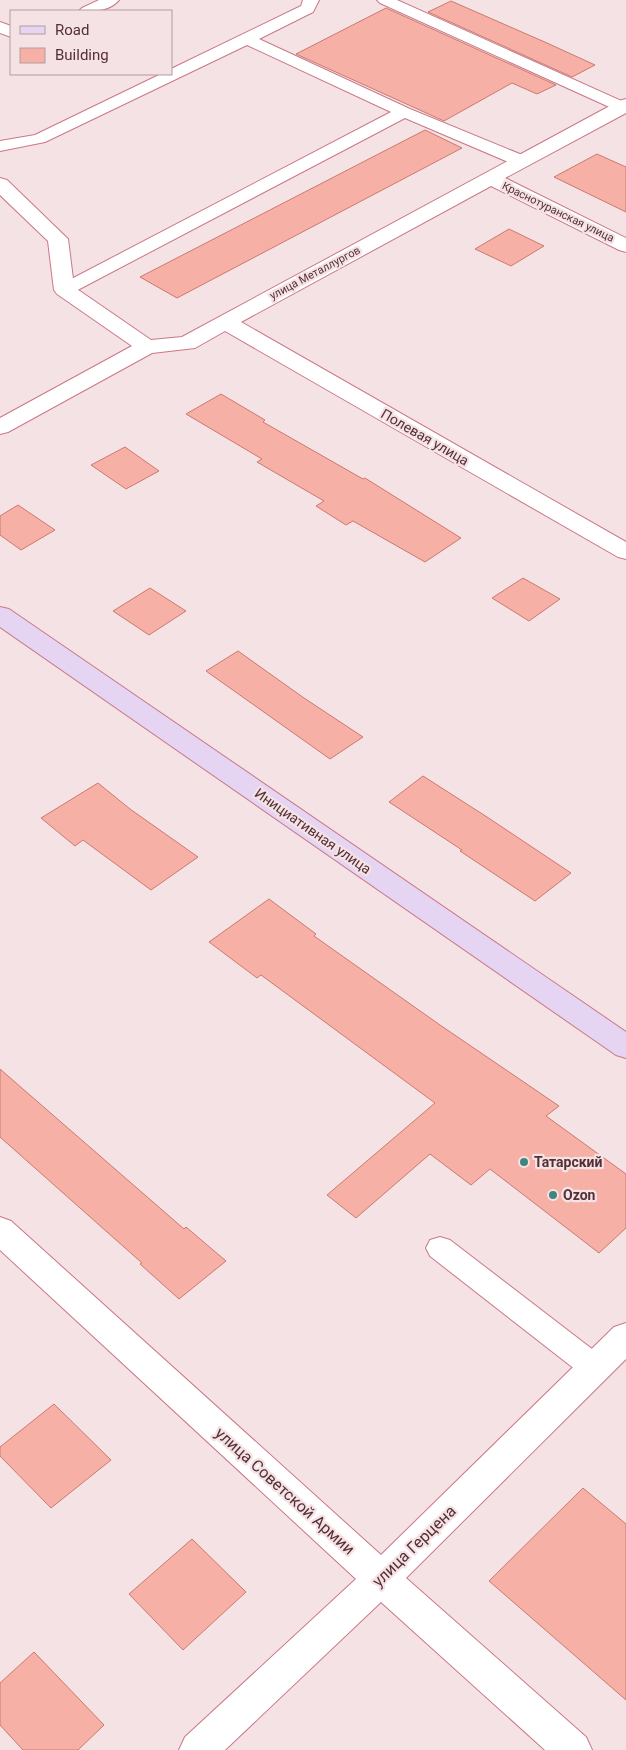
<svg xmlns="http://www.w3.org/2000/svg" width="626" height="1750" viewBox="0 0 626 1750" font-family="Roboto,sans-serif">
  <rect width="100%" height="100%" fill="#f5e2e5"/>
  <g fill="#f7b0a6" stroke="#cc796e">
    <path d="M451 1 547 43 595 65 572 77 428 12Z"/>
    <path d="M386 8 556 85 537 94 512 83 444 121 296 54Z"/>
    <path d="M425 130 462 148 177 298 140 277Z"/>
    <path d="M597 154 626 167V212L554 177Z"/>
    <path d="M509 229 544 246 511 266 475 249Z"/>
    <path d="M221 394 265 420 263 422 363 479 365 478 461 538 425 562 353 521 346 525 316 506 324 501 257 462 262 459 186 414Z"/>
    <path d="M125 447 159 471 126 489 91 465Z"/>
    <path d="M18 505 55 530 21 550 0 535V516Z"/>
    <path d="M523 578 560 599 529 621 492 598Z"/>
    <path d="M150 588 186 611 149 635 113 611Z"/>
    <path d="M238 651 304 698 363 737 330 759 206 671Z"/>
    <path d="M423 776 487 817 571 873 535 901 460 851 462 850 389 802Z"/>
    <path d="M98 783 130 809 198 857 151 890 83 840 75 846 41 818Z"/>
    <path d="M269 899 316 934 314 936 440 1025 559 1106 546 1116 626 1174V1228L599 1253 490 1169 471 1185 430 1154 356 1218 327 1195 435 1103 261 975 257 978 209 942Z"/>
    <path d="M0 1069 184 1229 186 1227 226 1261 179 1299 140 1264 142 1263 0 1137Z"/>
    <path d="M54 1404 111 1460 51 1508 0 1456V1447Z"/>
    <path d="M583 1488 626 1524V1700L489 1581Z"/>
    <path d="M192 1539 246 1592 183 1650 129 1594Z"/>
    <path d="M34 1652 104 1725 78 1750H23L0 1725V1683Z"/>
  </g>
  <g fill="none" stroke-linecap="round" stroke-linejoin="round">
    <defs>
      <g id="lane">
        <path d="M99 0H119C110 11 92 12 79 11L82 8Z"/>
        <path d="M303 0H319L313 12 259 39 410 109 527 157 529 161 527 165H515L405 118 70 294 64 295 58 294 55 290 58 286 391 112 247 45 45 142 0 151V141L35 135 161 74H171V69L301 6Z"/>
        <path d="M377 0H397L626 103V111L616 110 380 3Z"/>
        <path d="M0 22 11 26V37L0 33Z"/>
        <path d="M440 1237 450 1240 605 1359 609 1368 605 1377 595 1380 585 1377 430 1256 426 1248 430 1240Z"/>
      </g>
      <g id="street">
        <path d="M626 99V113L505 178 626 238V252L619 250 491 186 241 322 626 542V559L618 557 225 331 195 348 152 353 8 432 0 434V418L132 346 57 294 54 290 48 241 0 195V178L7 180 68 239 74 287 151 340 182 337 619 101Z"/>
        <path d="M0 1217 11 1221 381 1555 614 1327 626 1323V1359L406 1578 586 1737 592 1750H545L381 1602 225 1750H179L185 1737 356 1579 0 1250Z"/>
      </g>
      <path id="secondary" d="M0 607 9 609 626 1032V1058L616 1055 0 627Z"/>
    </defs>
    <use href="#lane" stroke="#cb7787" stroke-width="2"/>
    <use href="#street" stroke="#cb7787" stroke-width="2"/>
    <use href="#secondary" stroke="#cb7787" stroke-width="2"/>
    <use href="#lane" fill="#fff" fill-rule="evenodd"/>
    <use href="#street" fill="#fff" fill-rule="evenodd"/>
    <use href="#secondary" fill="#e5d5f2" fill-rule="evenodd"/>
  </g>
  <g fill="#3f8680" stroke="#f5e2e5" stroke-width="2">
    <circle cx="524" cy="1162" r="5"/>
    <circle cx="553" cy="1195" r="5"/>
  </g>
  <g text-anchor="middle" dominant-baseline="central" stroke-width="4.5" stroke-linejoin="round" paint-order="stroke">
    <g font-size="11" fill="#543036" stroke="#f5e2e5">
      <text transform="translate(558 212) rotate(26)">Краснотуранская улица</text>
      <text transform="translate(315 273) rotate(-28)">улица Металлургов</text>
    </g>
    <g font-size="14" fill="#543036" stroke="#f5e2e5">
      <text transform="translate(425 437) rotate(30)">Полевая улица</text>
      <text transform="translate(313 831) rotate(35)">Инициативная улица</text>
    </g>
    <g font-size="14" font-weight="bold" fill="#543036" stroke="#f5e2e5" text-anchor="start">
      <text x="534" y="1162">Татарский</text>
      <text x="563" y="1195">Ozon</text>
    </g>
    <g font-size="16" fill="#543036" stroke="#f5e2e5">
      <text transform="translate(285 1491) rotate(42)">улица Советской Армии</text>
      <text transform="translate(414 1546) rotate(-44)">улица Герцена</text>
    </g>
  </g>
  <rect x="10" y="10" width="162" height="65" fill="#f5e2e5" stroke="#b59b9f"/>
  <rect x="20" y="26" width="25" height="8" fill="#e5d5f2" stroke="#b59b9f"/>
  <text x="55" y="35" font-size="15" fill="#543036">Road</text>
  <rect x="20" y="48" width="25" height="15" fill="#f7b0a6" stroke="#b59b9f"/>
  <text x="55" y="60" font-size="15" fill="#543036">Building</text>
</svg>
